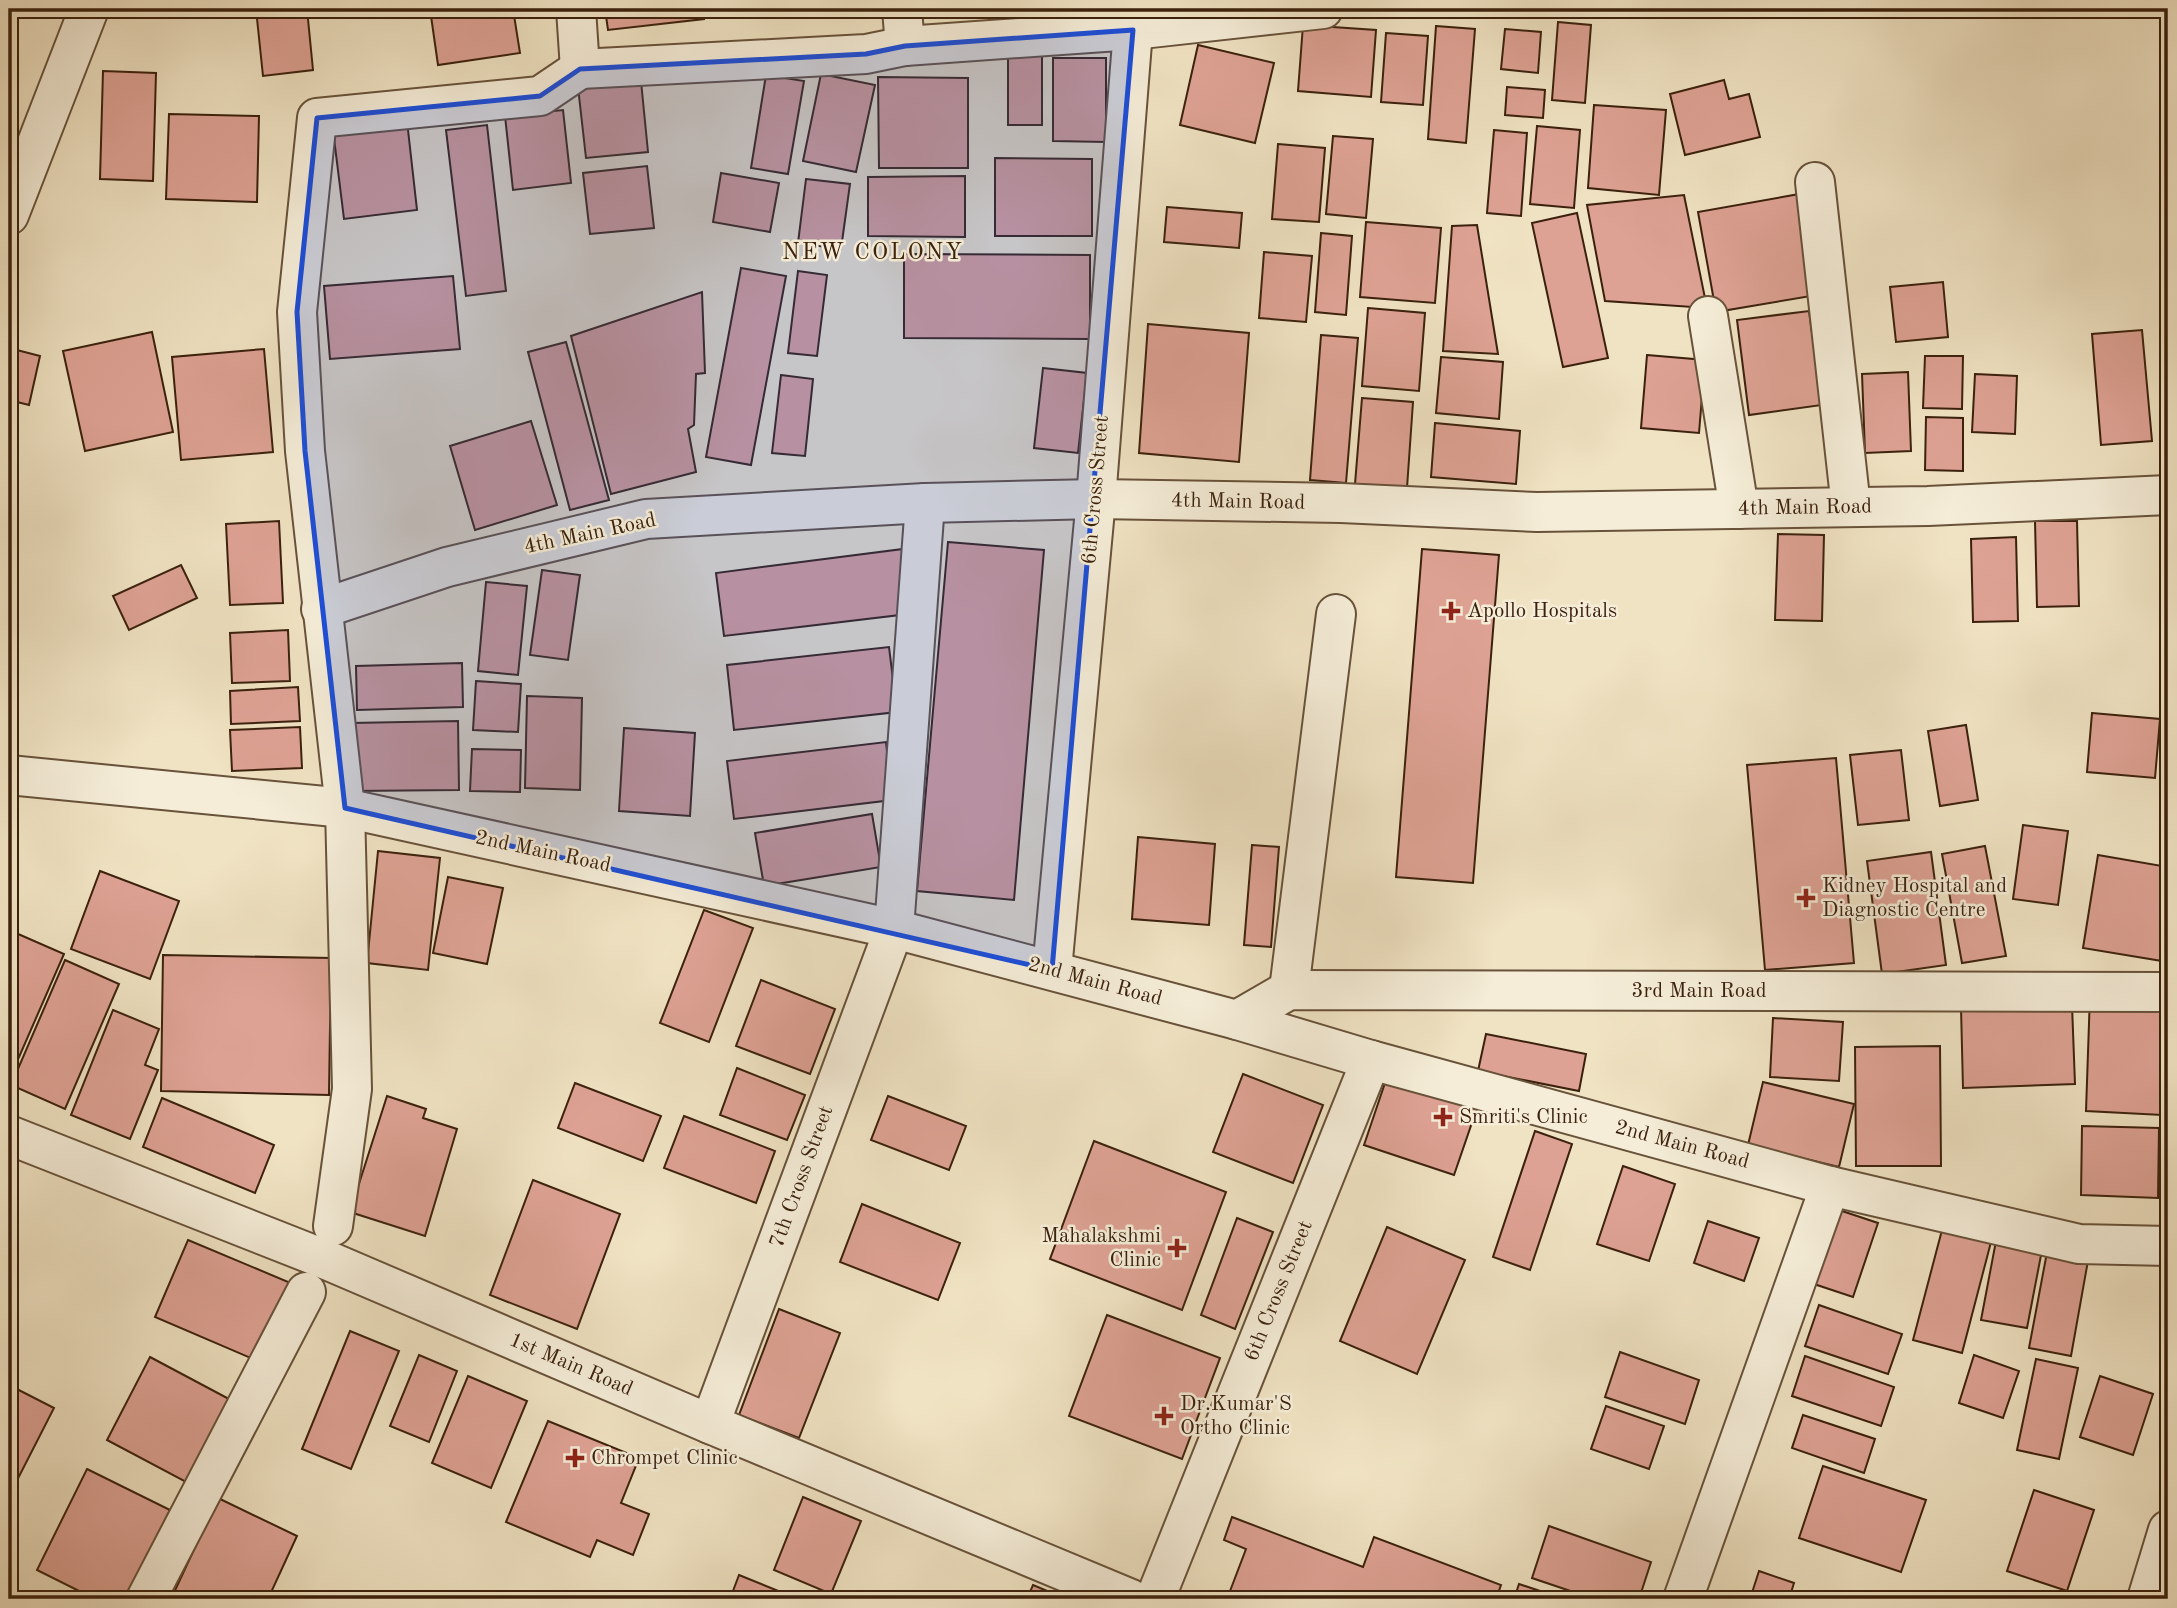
<svg xmlns="http://www.w3.org/2000/svg" width="2177" height="1608" viewBox="0 0 2177 1608" font-family="'Old Standard TT',serif">
  <rect width="100%" height="100%" fill="#f0e3c3"/>
  <filter id="stains"><feTurbulence type="fractalNoise" baseFrequency=".00286" numOctaves="4"/><feColorMatrix values="0 0 0 0 .2 0 0 0 0 .09 0 0 0 0 .02 0 0 0 .5 -.17"/></filter>
  <radialGradient id="worn" r=".72"><stop offset=".6" stop-color="#630" stop-opacity="0"/><stop offset="1" stop-color="#630" stop-opacity=".3"/></radialGradient>
  <g fill="#dea294" stroke="#3b210d" stroke-width="2">
    <path d="M256 9H307L313 70 263 76Z"/>
    <path d="M430 9H513L520 53 438 65Z"/>
    <path d="M605 9H703L704 19 608 30Z"/>
    <path d="M922 9H967L922 14Z"/>
    <path d="M1558 22 1591 25 1585 103 1552 100Z"/>
    <path d="M1303 25 1376 30 1371 97 1298 91Z"/>
    <path d="M1436 26 1475 29 1466 143 1428 139Z"/>
    <path d="M1505 29 1541 32 1538 73 1501 69Z"/>
    <path d="M1386 33 1428 36 1423 105 1381 102Z"/>
    <path d="M1198 45 1274 63 1255 143 1180 125Z"/>
    <rect x="1008" y="55" width="34" height="70"/>
    <path d="M1053 58H1106V142L1053 141Z"/>
    <path d="M103 71 156 73 153 181 100 179Z"/>
    <path d="M821 74 875 85 856 172 803 161Z"/>
    <path d="M766 75 804 81 788 174 751 168Z"/>
    <path d="M878 77 968 78V168H879Z"/>
    <path d="M1724 80 1729 99 1749 94 1760 137 1685 155 1670 94Z"/>
    <path d="M641 81 648 152 586 158 578 87Z"/>
    <path d="M1507 87 1545 90 1543 118 1505 115Z"/>
    <path d="M1594 105 1666 110 1659 195 1588 188Z"/>
    <path d="M563 110 571 183 513 190 505 116Z"/>
    <path d="M169 114 259 116 257 202 166 199Z"/>
    <path d="M407 121 417 210 344 219 333 130Z"/>
    <path d="M487 125 506 291 466 296 446 130Z"/>
    <path d="M1537 126 1580 130 1574 208 1530 204Z"/>
    <path d="M1494 130 1527 133 1521 216 1487 213Z"/>
    <path d="M1333 136 1373 139 1366 218 1326 214Z"/>
    <path d="M1278 144 1325 148 1319 222 1272 219Z"/>
    <path d="M995 158 1092 159V236H995Z"/>
    <path d="M647 166 654 228 590 234 583 173Z"/>
    <path d="M721 173 779 183 770 232 713 222Z"/>
    <path d="M965 176V237L868 236V177Z"/>
    <path d="M806 179 850 184 841 249 798 243Z"/>
    <path d="M1805 193 1823 294 1716 312 1698 212Z"/>
    <path d="M1684 195 1707 308 1605 301 1587 205Z"/>
    <path d="M1167 207 1242 213 1239 248 1164 242Z"/>
    <path d="M1577 213 1608 358 1563 367 1532 223Z"/>
    <path d="M1366 222 1441 228 1435 303 1360 297Z"/>
    <path d="M1477 225 1498 354 1443 351 1452 226Z"/>
    <path d="M1321 233 1352 236 1346 315 1315 312Z"/>
    <path d="M1264 252 1312 256 1306 322 1259 318Z"/>
    <path d="M904 254 1090 255V339L904 338Z"/>
    <path d="M741 268 786 276 751 465 706 457Z"/>
    <path d="M798 271 827 275 817 356 788 353Z"/>
    <path d="M453 276 460 349 330 359 324 286Z"/>
    <path d="M1943 282 1948 337 1896 342 1890 287Z"/>
    <path d="M702 292 705 373 696 374 694 425 688 429 696 472 611 494 571 336Z"/>
    <path d="M1368 308 1425 313 1419 391 1362 386Z"/>
    <path d="M1809 311 1822 405 1749 415 1737 320Z"/>
    <path d="M1148 324 1249 333 1239 462 1139 453Z"/>
    <path d="M2142 330 2152 441 2101 445 2092 334Z"/>
    <path d="M152 332 173 432 85 451 63 351Z"/>
    <path d="M1321 335 1358 338 1346 483 1310 480Z"/>
    <path d="M566 342 609 500 570 510 528 352Z"/>
    <path d="M9 348 40 356 29 405 9 400Z"/>
    <path d="M264 349 273 452 181 460 172 357Z"/>
    <path d="M1647 355 1705 360 1699 433 1641 428Z"/>
    <path d="M1925 356H1963L1962 409 1923 408Z"/>
    <path d="M1441 357 1503 362 1499 419 1436 413Z"/>
    <path d="M1043 368 1087 373 1078 453 1034 448Z"/>
    <path d="M1908 372 1911 451 1865 453 1862 374Z"/>
    <path d="M1975 374 2017 376 2015 434 1972 432Z"/>
    <path d="M781 375 813 379 805 456 772 453Z"/>
    <path d="M1362 398 1413 402 1407 488 1355 484Z"/>
    <path d="M1926 417 1963 418V471L1925 470Z"/>
    <path d="M531 421 557 505 475 530 450 446Z"/>
    <path d="M1435 423 1520 431 1516 484 1431 477Z"/>
    <path d="M279 521 283 603 230 605 226 524Z"/>
    <path d="M2035 521H2077L2079 606 2037 607Z"/>
    <path d="M1778 534 1824 535 1822 621 1775 620Z"/>
    <path d="M2016 537 2018 621 1973 622 1971 539Z"/>
    <path d="M948 542 1044 550 1014 900 917 891Z"/>
    <path d="M911 548 908 614 724 636 716 573Z"/>
    <path d="M1422 549 1499 555 1473 883 1396 877Z"/>
    <path d="M181 565 197 598 129 630 113 596Z"/>
    <path d="M542 570 580 575 568 660 530 655Z"/>
    <path d="M486 582 527 586 518 675 478 671Z"/>
    <path d="M288 630 290 681 232 683 230 633Z"/>
    <path d="M889 647 897 712 734 730 727 665Z"/>
    <path d="M462 663 463 707 357 710 356 666Z"/>
    <path d="M476 681 521 684 518 732 473 730Z"/>
    <path d="M298 687 300 721 231 724 230 691Z"/>
    <path d="M527 696 582 698 580 790 525 788Z"/>
    <path d="M2092 713 2160 719 2155 778 2087 772Z"/>
    <path d="M458 721 459 790 352 791 351 723Z"/>
    <path d="M1966 725 1978 800 1940 806 1928 731Z"/>
    <path d="M300 727 302 768 232 771 230 730Z"/>
    <path d="M624 728 695 733 690 816 619 811Z"/>
    <path d="M886 742 892 800 734 819 727 761Z"/>
    <path d="M472 749 521 750 520 792 470 791Z"/>
    <path d="M1901 750 1909 820 1858 825 1850 755Z"/>
    <path d="M1836 758 1854 963 1765 970 1747 765Z"/>
    <path d="M872 814 881 867 764 886 755 833Z"/>
    <path d="M2023 825 2068 831 2058 905 2013 899Z"/>
    <path d="M1138 837 1215 844 1209 925 1132 919Z"/>
    <path d="M1252 845 1279 847 1271 947 1244 945Z"/>
    <path d="M1985 846 2006 956 1962 963 1942 854Z"/>
    <path d="M378 851 440 858 428 970 367 963Z"/>
    <path d="M1931 852 1946 965 1882 974 1867 861Z"/>
    <path d="M2098 855 2168 867V962L2083 948Z"/>
    <path d="M100 871 179 901 150 979 71 949Z"/>
    <path d="M448 877 503 888 487 964 433 953Z"/>
    <path d="M704 910 753 928 709 1042 660 1023Z"/>
    <path d="M9 930 64 954 9 1080Z"/>
    <path d="M163 955 331 958 329 1095 161 1091Z"/>
    <path d="M65 960 119 984 65 1109 11 1085Z"/>
    <path d="M761 980 835 1009 810 1074 736 1046Z"/>
    <path d="M2090 994 2166 997 2162 1115 2086 1111Z"/>
    <path d="M2072 1005 2075 1084 1963 1088 1961 1008Z"/>
    <path d="M113 1010 159 1029 145 1065 158 1070 130 1139 71 1115Z"/>
    <path d="M1773 1018 1843 1022 1839 1081 1770 1077Z"/>
    <path d="M1486 1034 1586 1054 1579 1091 1478 1071Z"/>
    <path d="M1940 1046 1941 1166H1856L1855 1047Z"/>
    <path d="M737 1068 805 1095 787 1140 720 1115Z"/>
    <path d="M1243 1074 1323 1105 1293 1183 1213 1152Z"/>
    <path d="M1387 1077 1477 1108 1454 1175 1364 1145Z"/>
    <path d="M1763 1082 1854 1104 1839 1167 1748 1145Z"/>
    <path d="M575 1083 661 1116 643 1161 558 1128Z"/>
    <path d="M387 1096 426 1109 423 1118 457 1129 425 1236 350 1212Z"/>
    <path d="M888 1096 966 1126 949 1170 871 1140Z"/>
    <path d="M162 1098 274 1145 255 1193 143 1147Z"/>
    <path d="M684 1116 775 1151 756 1203 664 1168Z"/>
    <path d="M2082 1126 2159 1128 2158 1198 2081 1195Z"/>
    <path d="M1535 1131 1572 1144 1530 1270 1493 1257Z"/>
    <path d="M1094 1141 1226 1192 1182 1310 1050 1259Z"/>
    <path d="M1623 1166 1675 1184 1649 1261 1597 1244Z"/>
    <path d="M533 1180 620 1214 577 1329 490 1295Z"/>
    <path d="M862 1204 960 1243 938 1300 840 1262Z"/>
    <path d="M1839 1210 1878 1223 1853 1297 1814 1284Z"/>
    <path d="M1237 1218 1273 1232 1235 1329 1201 1315Z"/>
    <path d="M1708 1221 1759 1238 1744 1281 1694 1263Z"/>
    <path d="M1387 1227 1465 1260 1417 1374 1340 1341Z"/>
    <path d="M1942 1230 1991 1242 1962 1353 1913 1340Z"/>
    <path d="M188 1240 293 1284 260 1362 155 1317Z"/>
    <path d="M1996 1241 2042 1250 2027 1328 1981 1320Z"/>
    <path d="M2048 1247 2089 1255 2071 1356 2029 1348Z"/>
    <path d="M1819 1305 1902 1334 1888 1374 1805 1346Z"/>
    <path d="M779 1309 840 1333 799 1438 739 1415Z"/>
    <path d="M1107 1315 1220 1358 1182 1459 1069 1416Z"/>
    <path d="M350 1331 399 1351 351 1469 302 1449Z"/>
    <path d="M1620 1352 1699 1380 1685 1424 1605 1397Z"/>
    <path d="M419 1355 457 1371 429 1442 390 1426Z"/>
    <path d="M1974 1355 2019 1371 2003 1418 1959 1403Z"/>
    <path d="M1805 1356 1894 1387 1881 1426 1792 1396Z"/>
    <path d="M150 1357 229 1399 186 1482 107 1440Z"/>
    <path d="M2036 1359 2078 1368 2059 1459 2017 1450Z"/>
    <path d="M468 1376 527 1401 491 1488 432 1463Z"/>
    <path d="M2100 1376 2153 1394 2133 1455 2080 1437Z"/>
    <path d="M9 1385 54 1408 9 1496Z"/>
    <path d="M1606 1406 1664 1426 1649 1469 1591 1449Z"/>
    <path d="M1803 1415 1875 1439 1864 1473 1792 1448Z"/>
    <path d="M548 1421 639 1458 621 1503 649 1514 633 1555 597 1540 590 1557 506 1522Z"/>
    <path d="M1823 1466 1926 1500 1901 1572 1799 1538Z"/>
    <path d="M87 1469 170 1510 126 1599H95L37 1570Z"/>
    <path d="M2034 1490 2094 1510 2067 1591 2007 1571Z"/>
    <path d="M803 1497 861 1521 831 1594 774 1570Z"/>
    <path d="M218 1498 297 1536 268 1599H171Z"/>
    <path d="M1232 1517 1363 1567 1374 1537 1501 1585 1496 1599H1227L1246 1549 1224 1540Z"/>
    <path d="M1549 1526 1651 1562 1639 1599H1594L1532 1578Z"/>
    <path d="M1759 1571 1794 1583 1789 1599H1750Z"/>
    <path d="M739 1575 798 1599H730Z"/>
    <path d="M1519 1584 1564 1599H1514Z"/>
    <path d="M1033 1585 1066 1599H1027Z"/>
  </g>
  <g fill="none" stroke-linecap="round" stroke-linejoin="round">
    <defs>
      <g id="minor">
        <path d="M576 9 580 69 866 54 905 46 1133 30 1323 9"/>
        <path d="M902 9 905 46"/>
        <path d="M1815 182 1851 507"/>
        <path d="M9 215 89 9"/>
        <path d="M1708 316 1739 509"/>
        <path d="M321 609 447 567 646 519 925 503 1096 499 1341 503 1537 512 1928 506 2168 495"/>
        <path d="M9 775 345 808 894 929 1237 1020 1371 1060 1830 1186 2079 1244 2168 1246"/>
        <path d="M1052 970 1096 499 1133 30V9"/>
        <path d="M1289 990 1336 614"/>
        <path d="M1237 1020 1289 990 2168 992"/>
        <path d="M9 1135 329 1261 710 1424 1131 1599"/>
        <path d="M333 1226 352 1089 345 808 305 451 297 312 317 118 540 96 580 69"/>
        <path d="M710 1424 894 929 925 503"/>
        <path d="M146 1599 306 1292"/>
        <path d="M1155 1599 1371 1060"/>
        <path d="M1683 1599 1830 1186"/>
        <path d="M2147 1599 2168 1530"/>
      </g>
    </defs>
    <use href="#minor" stroke="#68523a" stroke-width="42"/>
    <use href="#minor" stroke="#f5edd8" stroke-width="38"/>
  </g>
  <path fill="#1d4ed8" fill-opacity="0.2" stroke="#1d4ed8" stroke-width="5" stroke-linejoin="round" d="M1133 30 1052 970 345 808 305 451 297 312 317 118 540 96 580 69 866 54 905 46Z"/>
  <g fill="#8f2418" stroke="#f5edd8" stroke-width="2.5">
    <path d="M1447.5 600.5h7v7h7v7h-7v7h-7v-7h-7v-7h7z"/>
    <path d="M1802.5 887.5h7v7h7v7h-7v7h-7v-7h-7v-7h7z"/>
    <path d="M1439.5 1106.5h7v7h7v7h-7v7h-7v-7h-7v-7h7z"/>
    <path d="M1173.5 1237.5h7v7h7v7h-7v7h-7v-7h-7v-7h7z"/>
    <path d="M1160.5 1405.5h7v7h7v7h-7v7h-7v-7h-7v-7h7z"/>
    <path d="M571.5 1447.5h7v7h7v7h-7v7h-7v-7h-7v-7h7z"/>
  </g>
  <g text-anchor="middle" dominant-baseline="central" stroke-width="5" stroke-linejoin="round" paint-order="stroke">
    <g font-size="21" fill="#3b210d" stroke="#f5edd8">
      <text transform="translate(1096 490) rotate(-85)">6th Cross Street</text>
      <text transform="translate(1238 502) rotate(1)">4th Main Road</text>
      <text transform="translate(1805 508) rotate(-1)">4th Main Road</text>
      <text transform="translate(590 534) rotate(-12)">4th Main Road</text>
      <text transform="translate(543 852) rotate(12)">2nd Main Road</text>
      <text transform="translate(1095 982) rotate(15)">2nd Main Road</text>
      <text x="1699" y="991">3rd Main Road</text>
      <text transform="translate(1682 1145) rotate(15)">2nd Main Road</text>
      <text transform="translate(802 1177) rotate(-70)">7th Cross Street</text>
      <text transform="translate(1279 1291) rotate(-68)">6th Cross Street</text>
      <text transform="translate(571 1365) rotate(23)">1st Main Road</text>
    </g>
    <g font-size="21" fill="#3b210d" stroke="#f5edd8" text-anchor="start">
      <text x="1467" y="611">Apollo Hospitals</text>
      <text x="1822" y="886">Kidney Hospital and<tspan x="1822" dy="24">Diagnostic Centre</tspan></text>
      <text x="1459" y="1117">Smriti's Clinic</text>
      <text x="1161" y="1236" text-anchor="end">Mahalakshmi<tspan x="1161" dy="24">Clinic</tspan></text>
      <text x="1180" y="1404">Dr.Kumar'S<tspan x="1180" dy="24">Ortho Clinic</tspan></text>
      <text x="591" y="1458">Chrompet Clinic</text>
    </g>
    <g font-size="23" letter-spacing="2" fill="#3b210d" stroke="#f5edd8">
      <text x="873" y="252">NEW COLONY</text>
    </g>
  </g>
  <rect width="2177" height="1608" fill="none" stroke="#f0e3c3" stroke-width="35"/>
  <rect x="10" y="10" width="2156" height="1587" fill="none" stroke="#3b210d" stroke-width="3.5"/>
  <rect x="18" y="18" width="2142" height="1573" fill="none" stroke="#3b210d" stroke-width="2"/>
  <rect width="100%" height="100%" filter="url(#stains)"/>
  <rect width="100%" height="100%" fill="url(#worn)"/>
</svg>
